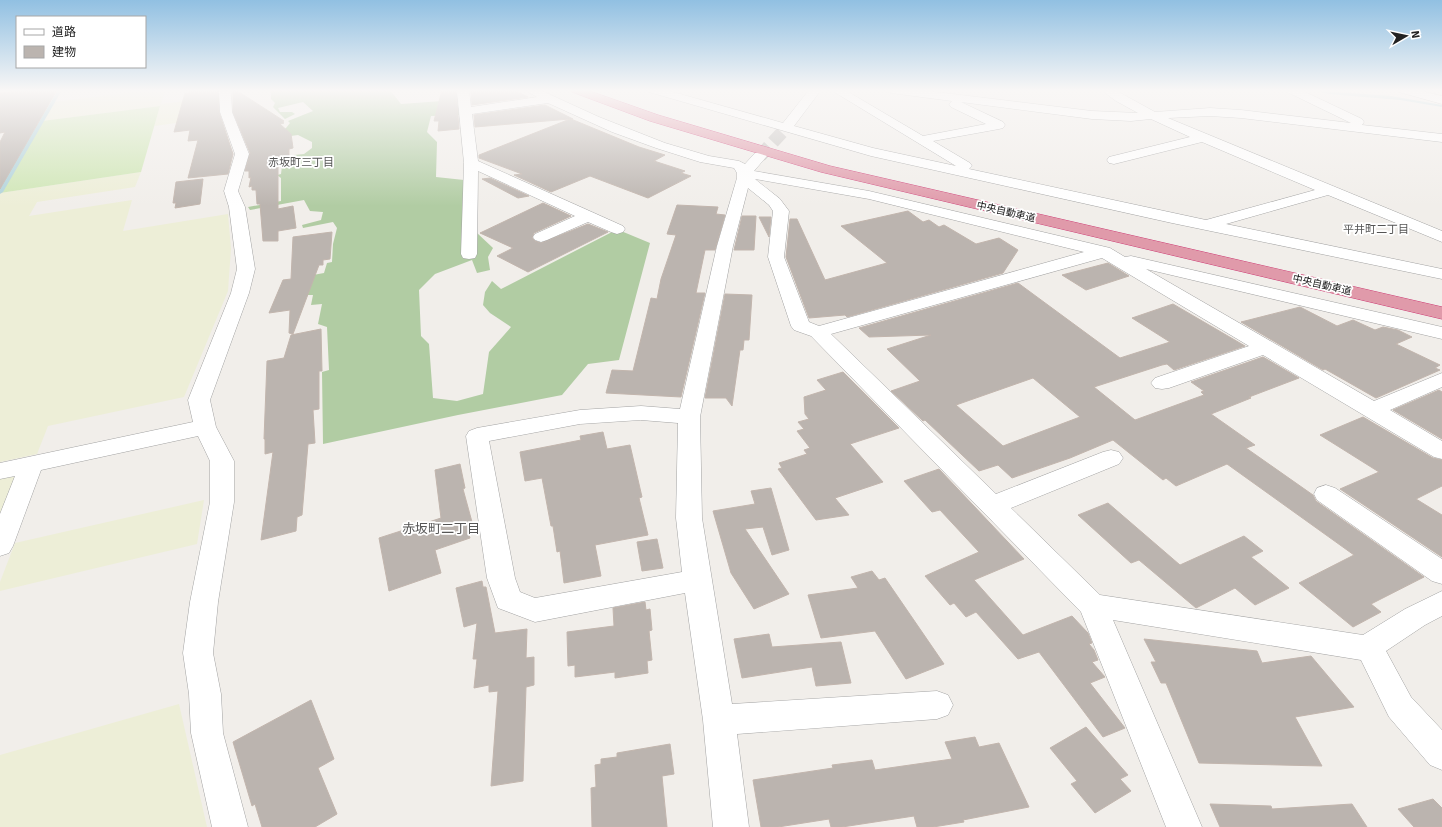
<svg xmlns="http://www.w3.org/2000/svg" width="1442" height="827" viewBox="0 0 1442 827" font-family="Signika,'Noto Sans JP',sans-serif">
  <rect width="100%" height="100%" fill="#f1eeea"/>
  <g fill="#edeed7">
    <path d="M152 90H165L161 104 219 97 218 109 221 117 154 126 160 106 42 121 53 102Z"/>
    <path d="M141 172 135 187 37 202 29 216 132 200 123 231 228 214 231 249 228 291 184 397 48 426 37 454 0 462V193Z"/>
    <path d="M25 471 0 532V476Z"/>
    <path d="M204 500 197 544 0 591V582L15 543Z"/>
    <path d="M179 704 207 827H0V755Z"/>
  </g>
  <path fill="#cfe6b5" d="M160 106 141 172 0 193 42 121Z"/>
  <path fill="#b1cca3" d="M265 90H390L401 104 456 100 459 115 431 116 427 132 437 142 436 177 464 180 476 232 493 248 488 257 490 270 477 273 472 260 435 274 419 290 421 336 429 344 433 398 457 401 483 394 489 352 511 327 490 313 483 305 485 292 492 281 501 289 614 231H621L650 243 619 360 588 364 562 395 458 415 323 444 322 372 329 370 327 327 318 324 322 304 311 305 313 295H301L313 275 324 273 327 263 332 262 333 244 337 228 333 222 303 228 302 225 321 220 323 212 310 211 304 200 250 210 248 207 281 201V178L277 175 281 174 282 166 290 164 294 155 304 154 312 148V142L298 135 276 138 275 135 286 128 290 123 288 121 313 111 303 102 278 108 280 112H292L295 114 285 119 273 107 275 103 271 99V92Z"/>
  <g fill="none" stroke-linecap="round" stroke-linejoin="round">
    <g fill="#afd2da" fill-rule="evenodd">
      <path d="M58 90H62L3 192 0 194V187Z"/>
      <path d="M1312 90 1391 96 1442 105V107L1400 100 1329 94Z"/>
    </g>
  </g>
  <g fill="#bbb4af" stroke="#c2b5ad" fill-rule="evenodd">
    <path d="M25 90H57L0 189V142L5 132 0 133V93Z"/>
    <path d="M190 90H218L219 112 233 154 228 174 188 178 198 140 188 141 190 130 174 132 185 93H189Z"/>
    <path d="M233 90H236L284 121 282 122 284 123 280 124 291 134 293 148 289 149V157H286L287 164 278 165V209L293 206 296 228 278 231V241H263L260 204H257L256 190H252V186L249 187 251 177 249 178V171H245L250 153 233 112Z"/>
    <path d="M442 90H456L459 129 438 131 439 121H434Z"/>
    <path d="M471 90H514L528 97 472 105Z"/>
    <path d="M545 105 573 119H571L639 147 665 155 654 161 685 171 681 173 691 176 648 198 590 176 551 192 514 175 522 174 479 158V155L570 119 475 127 474 115Z"/>
    <path d="M490 178 529 196 518 198 482 179Z"/>
    <path d="M203 179 200 204 175 208 176 203H173L176 182Z"/>
    <path d="M543 203 571 216 534 233 532 238 535 241 541 243 588 224 608 232 528 272 497 256 513 248 480 233Z"/>
    <path d="M677 205 718 207 716 214 725 215 715 250H705L696 293H705L681 397 606 393 612 370 633 371 651 298 657 299 661 279 676 235 667 234Z"/>
    <path d="M908 211 923 222 929 220 939 227 944 225 976 244 999 238 1018 250 1003 273 847 317 845 315 809 318 786 257 790 219H797L825 280 887 263 841 226Z"/>
    <path d="M742 216H756L754 250H734Z"/>
    <path d="M759 217H771L769 237Z"/>
    <path d="M332 232 330 259 323 260V265H319L293 334 289 333 290 310 269 313 283 280 291 279 293 237Z"/>
    <path d="M1108 263 1129 276 1086 290 1062 275Z"/>
    <path d="M1018 283 1120 358 1170 342 1132 318 1173 304 1245 346 1174 370 1167 364 1162 365 1094 387 1135 420 1204 395 1201 392 1204 391 1191 382 1263 357 1299 378 1249 397 1251 398 1211 414 1255 445 1246 448 1313 495 1316 501 1424 577 1371 604 1381 612 1353 627 1299 583 1354 555 1227 464 1176 486 1166 478 1163 480 1113 440 1070 458 1012 478 998 465 979 471 925 420 923 421 891 391 920 381 887 349 931 335 869 337 859 328ZM1033 378 1080 417 1003 446 956 405Z"/>
    <path d="M725 294 752 295 749 340H744L743 350H740L732 406 726 398H705Z"/>
    <path d="M1300 307 1337 326 1353 320 1375 330 1383 327 1398 330 1412 337 1396 344 1440 365 1435 368 1440 370 1376 398 1325 369 1323 370 1241 322Z"/>
    <path d="M321 329 322 371H319V409L313 410 315 443 308 444 302 515 297 517 296 531 261 540 273 452 265 454V439H264L267 361 284 358 291 335Z"/>
    <path d="M843 372 899 428 850 444 883 482 835 498 849 515 816 520 778 469 782 468 779 463 807 454 804 450 810 448 797 431 804 429 798 422 809 419 805 414 804 397 826 390 817 380Z"/>
    <path d="M1439 390 1442 392V439L1393 410Z"/>
    <path d="M1363 417 1433 458 1442 460V486L1416 499 1442 515V557L1340 489 1379 472 1320 435Z"/>
    <path d="M603 432 607 449 630 445 642 497 639 498 648 535 595 545 601 576 564 583 560 551 557 552 553 526H551L542 478 525 481 520 452 581 440 580 436Z"/>
    <path d="M460 464 465 488 463 489 475 533 469 535 470 538 435 550 441 573 389 591 379 538 441 518 435 470Z"/>
    <path d="M939 469 1024 559 974 580 1023 635 1072 616 1088 633 1092 643 1089 644 1094 650 1098 660 1092 662 1105 677 1090 683 1125 728 1103 737 1039 652 1018 659 976 612 966 617 954 603 950 605 925 576 979 552 940 510 932 512 904 481Z"/>
    <path d="M771 488 789 550 772 555 763 527 745 529 789 594 754 609 731 573 713 511 755 504 751 491Z"/>
    <path d="M1108 503 1180 565 1244 536 1263 551 1251 557 1289 588 1255 605 1235 588 1196 608 1139 560 1131 563 1078 515Z"/>
    <path d="M657 539 663 568 642 571 637 542Z"/>
    <path d="M872 571 879 580 885 578 944 664 906 679 875 631 821 638 808 595 858 588 851 577Z"/>
    <path d="M482 581 483 587H486L495 633 527 629 526 658 534 657V685L526 687 523 781 491 786 498 691 489 692V685L474 688 477 659H473L477 623 464 627 456 588Z"/>
    <path d="M645 602 646 610 650 609 652 630 649 631 652 660 647 661 648 673 615 678V672L575 677V665L568 666 567 632 614 626 613 608Z"/>
    <path d="M769 634 772 647 841 642 851 683 816 686 812 667 742 678 734 639Z"/>
    <path d="M1144 639 1257 651 1262 663 1311 656 1354 707 1295 717 1322 766 1199 763 1166 683H1161L1151 662H1156Z"/>
    <path d="M311 700 334 759 318 768 337 814 315 827H262L255 804 252 806 233 742Z"/>
    <path d="M1086 727 1128 775 1120 779 1131 791 1095 813 1071 784 1077 781 1050 748Z"/>
    <path d="M975 737 979 747 999 743 1029 807 963 820 964 822 933 827H917L914 816 842 827H831L829 819 778 827H761L753 780 833 768 832 765 872 760 875 770 952 759 945 742Z"/>
    <path d="M670 744 674 774 662 776 667 827H592L591 788 596 787 595 765 601 764V759L617 757V753Z"/>
    <path d="M1433 799 1442 808V827H1414L1398 809Z"/>
    <path d="M1210 804 1271 806 1272 809 1352 804 1367 827H1220Z"/>
  </g>
  <g fill="none" stroke-linecap="round" stroke-linejoin="round">
    <path stroke="#c8c5c2" stroke-width="13" stroke-dasharray="13 6" stroke-linecap="butt" d="M760 156 786 128"/>
    <defs>
      <g id="minor">
        <path d="M219 90H231L232 112 249 154 238 191 245 207 255 269 249 293 210 400 216 427 234 461V502L218 602 213 653 221 694 223 733 248 827H212L191 733 189 694 183 653 190 602 210 502V461L198 436 41 470 13 546 9 553 0 556V514L15 476 0 479V463L193 422 188 400 231 293 237 269 229 207 224 191 235 154 220 112Z"/>
        <path d="M457 90H469L471 107 537 97 525 90H540L599 117 665 143 709 156 739 161 745 164 755 153H765L767 156 754 171 869 191 1110 248 1125 257 1131 256 1442 327V339L1146 269 1374 401 1442 373V387L1390 410 1442 441V459L1434 457 1263 355 1169 388 1162 389 1155 388 1151 383 1155 378 1249 346 1102 258 831 334 996 494 1103 452 1111 450 1119 452 1123 458 1119 464 1011 508 1100 595 1363 635 1405 609 1442 591V616L1425 625 1386 651 1411 697 1442 730V770L1430 765 1389 717 1361 660 1113 620 1202 827H1166L1081 612 811 336 794 330 791 326 768 257 773 211 769 205 748 188 733 246 700 417 702 518 732 704 937 691 948 695 953 705 948 715 937 719 737 734 749 827H713L703 720 685 593 535 622 498 608 487 578 466 436 469 431 477 428 580 410 641 406 680 409 717 246 737 178V173L734 168 700 162 656 148 612 132 548 103 472 114 478 161 623 226 625 229 623 232 617 234 611 232 588 222 547 240 541 242 535 240 533 237 535 234 575 216 478 171 477 254 475 258 469 259 463 258 461 254 464 163ZM755 179 869 199 1084 252 819 326 809 322 784 257 789 211 780 199ZM641 420 678 423 676 518 682 572 535 598 520 592 515 578 489 441 580 424Z"/>
        <path d="M647 90H666L783 123 809 90H821L794 126 873 148 956 166 831 90H845L923 136 986 124 951 107 949 104 952 101 891 93 885 90H920L1092 111 1138 113 1116 101 1101 90H1115L1155 112 1210 108 1241 110 1351 123 1287 92 1285 90H1301L1362 119 1364 122 1362 125 1442 134V142L1241 118 1210 116 1168 118 1442 231V242L1328 195 1226 224 1442 269V279L1172 223 871 156 649 92ZM961 102 1092 119 1131 121 1151 119 1190 137 1109 157 1107 160 1109 163 1114 164 1202 142 1315 190 1206 220 969 169 972 166 970 163 933 141 999 129 1003 128 1005 125 1003 122Z"/>
        <path d="M1397 90H1417L1442 96V104L1399 92Z"/>
        <path d="M1326 485 1335 488 1442 559V584L1432 581 1317 500 1314 494 1317 488Z"/>
      </g>
      <path id="highway" d="M570 90H587L658 115 830 166 1442 307V319L821 172 650 121 572 92Z"/>
    </defs>
    <use href="#minor" stroke="#a3a3a3" stroke-width="1"/>
    <use href="#highway" stroke="#cc3a73" stroke-width="1"/>
    <use href="#minor" fill="#fff" fill-rule="evenodd"/>
    <use href="#highway" fill="#e09aaa" fill-rule="evenodd"/>
  </g>
  <linearGradient id="sky" x2="0" y2="1"><stop stop-color="#91c0e2"/><stop offset="0.44" stop-color="#f9f7f6"/><stop offset="1" stop-color="#f9f7f6" stop-opacity="0"/></linearGradient>
  <rect width="1442" height="206" fill="url(#sky)"/>
  <g text-anchor="middle" dominant-baseline="central" stroke-width="3.5" stroke-linejoin="round" paint-order="stroke">
    <g font-size="10" fill="#222" stroke="#fff">
      <text transform="translate(1006 212) rotate(13)">中央自動車道</text>
      <text transform="translate(1322 285) rotate(13)">中央自動車道</text>
    </g>
    <g font-size="11" fill="#555" stroke="#fff">
      <text x="301" y="162">赤坂町三丁目</text>
      <text x="1376" y="229">平井町二丁目</text>
    </g>
    <g font-size="13" fill="#555" stroke="#fff">
      <text x="441" y="529">赤坂町二丁目</text>
    </g>
  </g>
  <rect x="16" y="16" width="130" height="52" fill="#ffffff" stroke="#a7a7a7"/>
  <rect x="24" y="29" width="20" height="6" fill="#ffffff" stroke="#a7a7a7"/>
  <text x="52" y="36" font-size="12" fill="#222222">道路</text>
  <rect x="24" y="46" width="20" height="12" fill="#bbb4af" stroke="#a7a7a7"/>
  <text x="52" y="56" font-size="12" fill="#222222">建物</text>
  <g transform="translate(1406 36) rotate(81)" stroke="#ffffff" stroke-width="3" paint-order="stroke">
  <path d="M0-3L7 15L0 10L-7 15Z" fill="#222222"/>
  <text y="-6" font-size="11" font-weight="bold" text-anchor="middle" fill="#222222">N</text>
  </g>
</svg>
